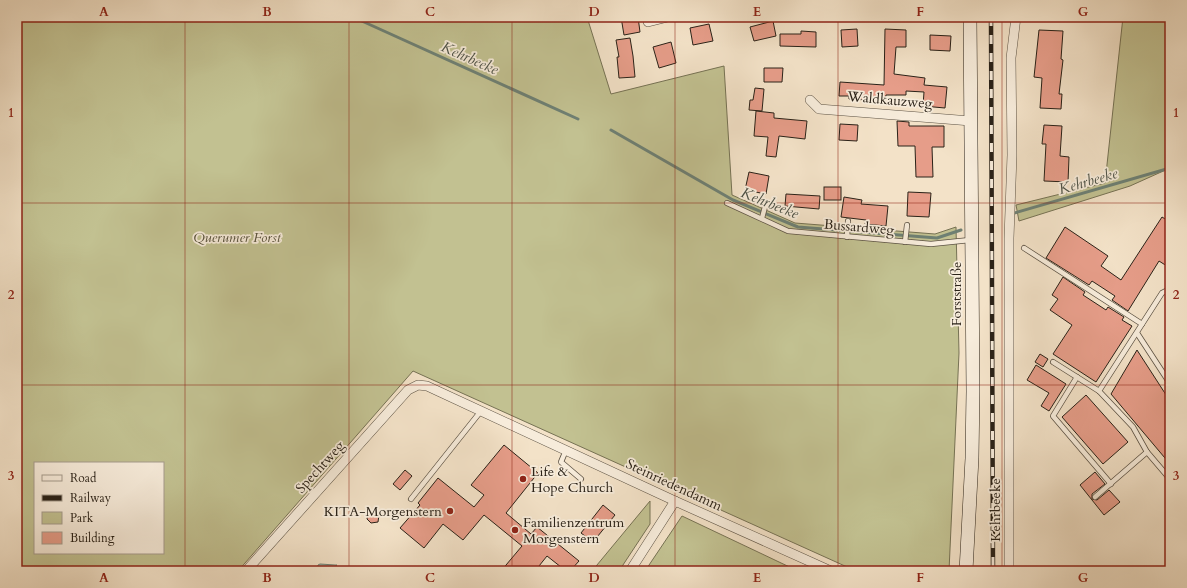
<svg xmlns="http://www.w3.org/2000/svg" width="1187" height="588" viewBox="0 0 1187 588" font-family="Cardo,serif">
  <rect width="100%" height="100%" fill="#f3e2c8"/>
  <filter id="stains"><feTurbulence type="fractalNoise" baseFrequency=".005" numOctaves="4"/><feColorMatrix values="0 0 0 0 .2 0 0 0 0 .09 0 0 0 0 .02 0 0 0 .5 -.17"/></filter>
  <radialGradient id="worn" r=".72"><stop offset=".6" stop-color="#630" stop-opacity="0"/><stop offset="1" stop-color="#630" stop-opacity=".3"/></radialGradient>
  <g fill="#c2c191" stroke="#767254" fill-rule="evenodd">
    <path d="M17 17H587L611 94 724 66 732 195 795 223 935 234 956 227 959 353 949 571H856L413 371 238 571H17ZM35 463H163V553H35Z"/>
    <path d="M1123 17H1170V168L1130 186 1019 221 1016 205 1105 183Z"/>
    <path d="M650 501V524L619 571H592Z"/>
    <path d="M682 516 798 571H645Z"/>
  </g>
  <path fill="#9cbeb2" stroke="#6e8074" d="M320 564 335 565H337L329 571H317L318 565Z"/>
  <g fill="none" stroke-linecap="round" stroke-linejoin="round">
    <g stroke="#6e8074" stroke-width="3">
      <path d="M353 17 578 119"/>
      <path d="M611 130 733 200 798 227 937 238 961 230"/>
      <path d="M1011 214 1170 168"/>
    </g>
  </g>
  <g fill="#e69d89" stroke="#2a2218">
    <path d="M621 17H638L640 32 624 35Z"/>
    <path d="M773 21 776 36 754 41 750 27Z"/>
    <path d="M709 24 713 41 693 45 690 28Z"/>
    <path d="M857 29 858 46 842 47 841 30Z"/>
    <path d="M885 29 906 30V47H896L894 74 925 78 924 85 947 87 945 108 923 106 924 92 906 91V95H886L885 101 849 99V96H839L840 82 884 85Z"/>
    <path d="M1039 30 1063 31 1061 59 1063 60 1059 94H1062L1061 109 1040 108 1042 78 1034 77Z"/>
    <path d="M801 31 816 32V47L780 46V34H801Z"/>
    <path d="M930 35 951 36 950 51 930 50Z"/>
    <path d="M630 38 633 56 635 77 619 78 617 57H619L616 40Z"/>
    <path d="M671 42 676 63 659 68 653 47Z"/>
    <path d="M764 68H783L782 82H764Z"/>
    <path d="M755 88 764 89 762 111 749 110 750 100H753Z"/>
    <path d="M756 111 774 113V118L807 121 805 139 779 136 776 157 766 156 768 137 754 136Z"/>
    <path d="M897 121 909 122V126H944V147H932L933 177H916L915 146H898Z"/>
    <path d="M840 124 858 125 857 141 839 140Z"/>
    <path d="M1044 125 1062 126 1060 156 1069 157 1068 182 1044 181 1046 144H1042Z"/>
    <path d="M749 172 769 176 766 194 745 190Z"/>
    <rect x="824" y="187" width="17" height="13"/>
    <path d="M908 192 931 193 929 217 907 216Z"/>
    <path d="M786 194 820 196 819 209 785 206Z"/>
    <path d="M844 197 862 200 861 204 888 206 886 226 865 224 866 220 841 217Z"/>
    <path d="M1162 217 1170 222V268L1159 261 1128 311 1112 300 1115 296 1092 281 1089 285 1046 258 1065 227 1108 256 1101 266 1121 280Z"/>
    <path d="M1063 277 1085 292 1083 295 1106 310 1108 307 1124 317 1122 320 1132 326 1096 382 1053 354 1072 325 1050 310 1058 299 1052 295Z"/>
    <path d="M1137 350 1170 401V464L1111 394Z"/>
    <path d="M1040 354 1048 359 1043 367 1035 362Z"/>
    <path d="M1036 365 1066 384 1049 411 1041 406 1049 393 1027 380Z"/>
    <path d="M1086 395 1128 442 1103 464 1062 417Z"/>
    <path d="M504 445 538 473 506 513 531 534 537 527 579 561 570 571H566L547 556 535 571H501L522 546 484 515 463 540 443 524 424 548 400 528 420 505 418 503 438 478 474 507 484 495 471 485Z"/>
    <path d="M405 470 412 476 400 490 393 484Z"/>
    <path d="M1095 472 1105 484 1092 494V499L1097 500 1109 490 1120 502 1104 515 1080 485Z"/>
    <path d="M603 505 615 515 593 542 581 533Z"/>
    <path d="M374 511 379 515 378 522 371 523 367 519 368 513Z"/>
  </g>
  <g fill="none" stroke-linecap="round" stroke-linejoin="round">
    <defs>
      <g id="service">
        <path d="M727 203 788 231 931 244 970 240"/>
        <path d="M762 218 766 203"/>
        <path d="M847 237 848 221"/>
        <path d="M905 242 907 225"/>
        <path d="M1024 248 1142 324"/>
        <path d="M1170 289 1162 293 1099 391 1133 427 1147 452 1170 479"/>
        <path d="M1137 333 1169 382"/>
        <path d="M1053 362 1099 391"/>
        <path d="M1077 377 1053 416 1111 484"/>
        <path d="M566 450 561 462 581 479"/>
        <path d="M1095 497 1147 452"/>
        <path d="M411 499 481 411"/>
      </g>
      <g id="minor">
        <path d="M821 17H970"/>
        <path d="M648 22 668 17"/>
        <path d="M810 100 819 109 971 121"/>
        <path d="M246 571 408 390 418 385 427 386 675 501 831 571"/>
        <path d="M630 571 675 501"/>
        <path d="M1009 571V238L1012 155 1011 58 1016 17"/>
      </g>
      <path id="secondary" d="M966 571 972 458 973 391 970 17"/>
    </defs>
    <use href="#service" stroke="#5c5244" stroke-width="6"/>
    <use href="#minor" stroke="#5c5244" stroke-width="10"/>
    <use href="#secondary" stroke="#2a2218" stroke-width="14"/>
    <use href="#service" stroke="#f7ecdb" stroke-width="4.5"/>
    <use href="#minor" stroke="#f7ecdb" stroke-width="9"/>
    <use href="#secondary" stroke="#f7ecdb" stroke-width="13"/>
    <defs>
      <path id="rail" d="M991 17 993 571"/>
    </defs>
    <use href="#rail" stroke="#2a2218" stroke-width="4.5"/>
    <use href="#rail" stroke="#f7ecdb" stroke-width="3" stroke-dasharray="9" stroke-linecap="butt"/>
  </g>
  <path fill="none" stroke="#8f2418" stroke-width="1" stroke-opacity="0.55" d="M185 17V571M349 17V571M512 17V571M675 17V571M838 17V571M1002 17V571M17 203H1170M17 385H1170"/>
  <g fill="#8f2418" stroke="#f7ecdb" stroke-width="1.5">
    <circle cx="523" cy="479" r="4"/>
    <circle cx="450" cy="511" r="4"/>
    <circle cx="515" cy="530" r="4"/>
  </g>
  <g text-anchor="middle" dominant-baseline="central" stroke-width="3.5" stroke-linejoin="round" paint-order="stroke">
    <g font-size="14" fill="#2a2218" stroke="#f7ecdb">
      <text transform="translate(890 100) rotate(5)">Waldkauzweg</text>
      <text transform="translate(859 227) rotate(5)">Bussardweg</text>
      <text transform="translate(956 294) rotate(-90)">Forststraße</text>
      <text transform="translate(320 467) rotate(-48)">Spechtweg</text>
      <text transform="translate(674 485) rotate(25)">Steinriedendamm</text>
      <text transform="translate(995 510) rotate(-90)">Kehrbeeke</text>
    </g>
    <g font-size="14" font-style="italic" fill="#58523c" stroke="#f7ecdb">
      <text x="237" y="237">Querumer Forst</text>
    </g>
    <g font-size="14" fill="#2a2218" stroke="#f7ecdb" text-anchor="start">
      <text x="531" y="471">Life &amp;<tspan x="531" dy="16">Hope Church</tspan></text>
      <text x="442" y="511" text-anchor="end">KITA-Morgenstern</text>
      <text x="523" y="522">Familienzentrum<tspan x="523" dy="16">Morgenstern</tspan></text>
    </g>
    <g font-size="15" font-style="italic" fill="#4c5146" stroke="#f7ecdb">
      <text transform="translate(470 58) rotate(24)">Kehrbeeke</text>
      <text transform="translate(1088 181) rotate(-16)">Kehrbeeke</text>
      <text transform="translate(770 203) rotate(22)">Kehrbeeke</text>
    </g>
  </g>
  <rect width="1187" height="588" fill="none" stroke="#f3e2c8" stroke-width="44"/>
  <rect x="34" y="462" width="130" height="92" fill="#f7ecdb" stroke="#a59b8d"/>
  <rect x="42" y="475" width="20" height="6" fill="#f7ecdb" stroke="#a59b8d"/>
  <text x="70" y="482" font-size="12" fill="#2a2218">Road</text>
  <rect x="42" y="495" width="20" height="6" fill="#2a2218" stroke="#a59b8d"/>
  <text x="70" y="502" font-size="12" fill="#2a2218">Railway</text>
  <rect x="42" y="512" width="20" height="12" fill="#c2c191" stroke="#a59b8d"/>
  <text x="70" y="522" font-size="12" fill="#2a2218">Park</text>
  <rect x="42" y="532" width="20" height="12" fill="#e69d89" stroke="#a59b8d"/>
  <text x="70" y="542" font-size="12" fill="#2a2218">Building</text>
  <rect x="22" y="22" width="1143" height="544" fill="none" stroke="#8f2418" stroke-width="1.5"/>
  <g font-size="13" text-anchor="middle" font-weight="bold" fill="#8f2418">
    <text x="104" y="16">A</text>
    <text x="267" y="16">B</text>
    <text x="430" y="16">C</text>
    <text x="594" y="16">D</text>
    <text x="757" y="16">E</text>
    <text x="920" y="16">F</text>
    <text x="1083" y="16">G</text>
    <text x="11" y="117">1</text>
    <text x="1176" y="117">1</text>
    <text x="11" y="299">2</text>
    <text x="1176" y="299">2</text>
    <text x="11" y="480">3</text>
    <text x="1176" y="480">3</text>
    <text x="104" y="582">A</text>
    <text x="267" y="582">B</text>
    <text x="430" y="582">C</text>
    <text x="594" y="582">D</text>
    <text x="757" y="582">E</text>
    <text x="920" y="582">F</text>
    <text x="1083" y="582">G</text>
  </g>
  <rect width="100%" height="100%" filter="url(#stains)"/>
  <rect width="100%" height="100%" fill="url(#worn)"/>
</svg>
